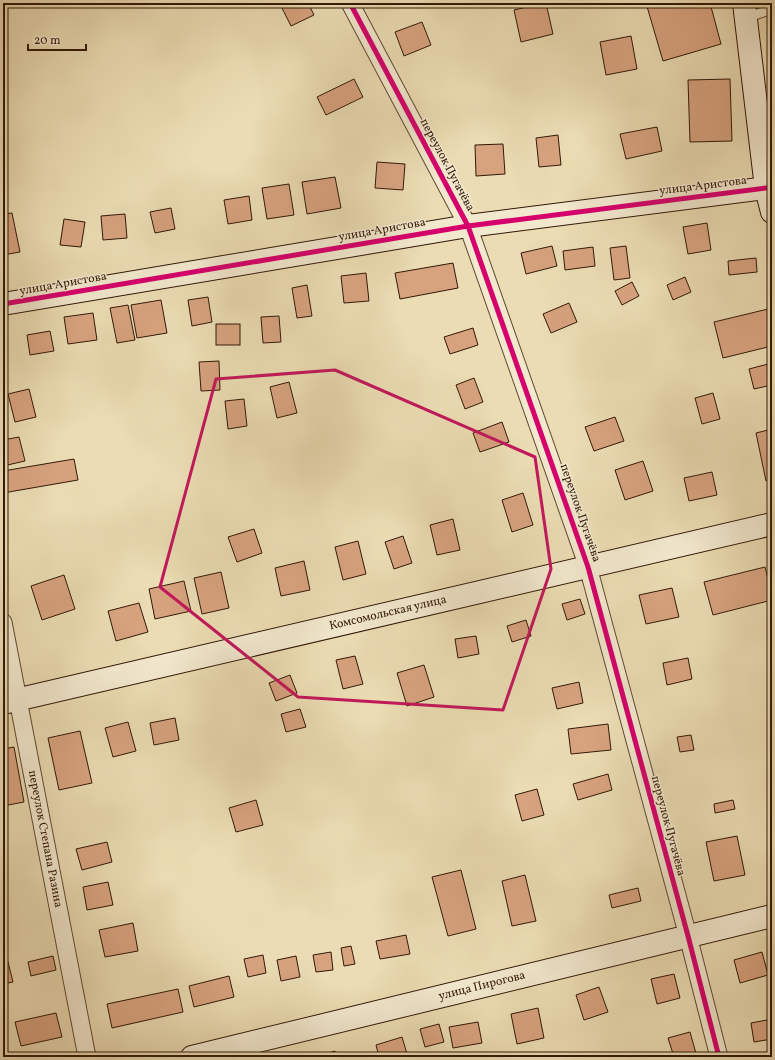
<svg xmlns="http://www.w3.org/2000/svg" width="775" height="1060" viewBox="0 0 775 1060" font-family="Vollkorn,serif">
  <rect width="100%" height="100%" fill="#ebdcb3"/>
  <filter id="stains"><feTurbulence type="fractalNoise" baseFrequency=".005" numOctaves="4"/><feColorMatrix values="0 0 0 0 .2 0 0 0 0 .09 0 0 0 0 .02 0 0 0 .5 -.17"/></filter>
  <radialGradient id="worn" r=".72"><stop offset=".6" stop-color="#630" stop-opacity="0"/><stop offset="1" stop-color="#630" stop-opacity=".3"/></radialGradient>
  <g fill="#d7a37f" stroke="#321806">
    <path d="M287 3H308L314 15 291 26 281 6Z"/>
    <path d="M544 3H546L553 34 521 42 514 10Z"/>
    <path d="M646 3H710L721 44 663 61Z"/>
    <path d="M422 22 431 45 404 56 395 32Z"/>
    <path d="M631 36 637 69 606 75 600 42Z"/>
    <path d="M354 79 363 97 326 115 317 97Z"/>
    <path d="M730 79 732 141 690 142 688 80Z"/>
    <path d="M657 127 662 151 626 159 620 134Z"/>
    <path d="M558 135 561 165 539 167 536 138Z"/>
    <path d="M503 144 505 174 476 176 475 145Z"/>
    <path d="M377 162 405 164 403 190 375 188Z"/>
    <path d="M335 177 341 208 307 214 302 182Z"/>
    <path d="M289 184 294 215 267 219 262 188Z"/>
    <path d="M249 196 252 220 228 224 224 200Z"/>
    <path d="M171 208 175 229 155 233 150 212Z"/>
    <path d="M12 213 20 252 3 255V214Z"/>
    <path d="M125 214 127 238 103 240 101 216Z"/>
    <path d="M64 219 85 222 81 247 60 245Z"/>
    <path d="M707 223 711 250 688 254 683 227Z"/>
    <path d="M552 246 557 266 526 274 521 253Z"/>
    <path d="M626 246 630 278 614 280 610 248Z"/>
    <path d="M593 247 595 266 565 270 563 251Z"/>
    <path d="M756 258 757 272 729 275 728 261Z"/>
    <path d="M453 263 458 288 400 299 395 273Z"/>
    <path d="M366 273 369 301 344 303 341 276Z"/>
    <path d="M685 277 691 292 673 300 667 285Z"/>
    <path d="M632 282 639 296 622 305 615 291Z"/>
    <path d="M307 285 312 316 297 318 292 288Z"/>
    <path d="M208 297 212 322 192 326 188 300Z"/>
    <path d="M161 300 167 333 137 338 131 305Z"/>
    <path d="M569 303 577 322 551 333 543 314Z"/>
    <path d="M128 305 135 340 117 343 110 308Z"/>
    <path d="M768 309 772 327V346L723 358 714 322Z"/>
    <path d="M93 313 97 340 68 344 64 317Z"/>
    <path d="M279 316 281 342 263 343 261 317Z"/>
    <rect x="216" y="324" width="24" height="21"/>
    <path d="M473 328 478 345 450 354 444 337Z"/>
    <path d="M50 331 54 351 30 355 27 335Z"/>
    <path d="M219 361 220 390 201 391 199 362Z"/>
    <path d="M772 363V385L754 389 749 369Z"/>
    <path d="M474 378 483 402 465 409 456 385Z"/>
    <path d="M289 382 297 413 277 418 270 387Z"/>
    <path d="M29 389 36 417 15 422 8 394Z"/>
    <path d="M713 393 720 419 702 424 695 398Z"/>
    <path d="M244 399 247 426 228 429 225 401Z"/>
    <path d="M615 417 624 441 594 451 585 427Z"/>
    <path d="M502 422 509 442 480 452 473 433Z"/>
    <path d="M772 429V479L766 481 756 433Z"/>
    <path d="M19 437 25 461 3 466V440Z"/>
    <path d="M74 459 78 480 3 493V471Z"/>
    <path d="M643 461 653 491 625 500 615 470Z"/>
    <path d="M712 472 717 495 689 501 684 478Z"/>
    <path d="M523 493 533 525 512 532 502 500Z"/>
    <path d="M453 519 460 550 437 555 430 525Z"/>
    <path d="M254 529 262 553 237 562 228 537Z"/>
    <path d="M403 536 412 563 394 569 385 542Z"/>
    <path d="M358 541 366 574 343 580 335 547Z"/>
    <path d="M304 561 310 590 281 596 275 568Z"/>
    <path d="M765 567 772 595V600L713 615 704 582Z"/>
    <path d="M221 572 229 608 202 614 194 578Z"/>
    <path d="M64 575 75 609 42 620 31 586Z"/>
    <path d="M184 581 191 611 155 619 149 589Z"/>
    <path d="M672 588 679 617 646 624 639 595Z"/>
    <path d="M580 599 585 614 567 620 562 604Z"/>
    <path d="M139 603 148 632 116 641 108 611Z"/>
    <path d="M526 620 531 636 512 642 507 626Z"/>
    <path d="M476 636 479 654 458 658 455 639Z"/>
    <path d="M355 656 363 684 343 689 336 660Z"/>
    <path d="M688 658 692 679 667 685 663 663Z"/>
    <path d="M424 665 434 697 407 706 397 673Z"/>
    <path d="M290 675 297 693 276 701 269 683Z"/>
    <path d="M579 682 583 703 557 709 552 688Z"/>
    <path d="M300 709 306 727 286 732 281 714Z"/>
    <path d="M175 718 179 740 154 745 150 723Z"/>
    <path d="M128 722 136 751 113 757 105 728Z"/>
    <path d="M608 724 611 750 571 754 568 729Z"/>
    <path d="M80 731 92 783 59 790 48 738Z"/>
    <path d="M691 735 694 750 680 752 677 737Z"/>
    <path d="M14 747 24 802 3 806V749Z"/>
    <path d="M608 774 612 790 578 800 573 784Z"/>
    <path d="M537 789 544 815 522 821 515 795Z"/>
    <path d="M256 800 263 825 236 832 229 808Z"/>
    <path d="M733 800 735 809 715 813 714 804Z"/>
    <path d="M737 836 745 875 714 881 706 842Z"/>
    <path d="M107 842 112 862 82 870 76 849Z"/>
    <path d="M461 870 476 929 448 936 432 877Z"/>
    <path d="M525 875 536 921 512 926 502 881Z"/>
    <path d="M108 882 113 905 87 910 83 887Z"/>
    <path d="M638 888 641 901 612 908 609 895Z"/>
    <path d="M133 923 138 951 105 957 99 930Z"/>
    <path d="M406 935 410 954 380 959 376 941Z"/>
    <path d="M351 946 355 964 344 966 341 948Z"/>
    <path d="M331 952 333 970 316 972 313 955Z"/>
    <path d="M762 952 768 975 740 983 734 960Z"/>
    <path d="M263 955 266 973 248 977 244 959Z"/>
    <path d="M53 956 56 970 31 976 28 962Z"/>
    <path d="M296 956 300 977 281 981 277 960Z"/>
    <path d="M7 958 13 982 3 984V959Z"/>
    <path d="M674 974 680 998 657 1004 651 979Z"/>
    <path d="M229 976 234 997 194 1007 189 986Z"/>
    <path d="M599 987 608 1012 584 1020 576 995Z"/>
    <path d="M178 989 183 1012 112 1028 107 1004Z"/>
    <path d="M538 1008 544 1038 517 1044 511 1014Z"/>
    <path d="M56 1013 62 1037 21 1046 15 1022Z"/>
    <path d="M772 1019V1039L754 1042 751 1023Z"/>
    <path d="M478 1022 482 1043 453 1048 449 1027Z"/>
    <path d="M439 1024 444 1042 425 1047 420 1029Z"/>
    <path d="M690 1032 697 1057H674L668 1038Z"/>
    <path d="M402 1037 408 1057H379L376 1045Z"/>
    <path d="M335 1051 336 1057H315Z"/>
  </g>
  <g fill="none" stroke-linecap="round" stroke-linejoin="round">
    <defs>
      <path id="lane" d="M746 18 772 9"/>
      <g id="street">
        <path d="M350 3 468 226 588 567 688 936 719 1057"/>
        <path d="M3 622 87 1057"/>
      </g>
      <g id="secondary">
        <path d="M744 3 766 188 772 212"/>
        <path d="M3 304 468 226 766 188"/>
        <path d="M3 703 772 524"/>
        <path d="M192 1057 772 916"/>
      </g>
    </defs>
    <use href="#lane" stroke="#604931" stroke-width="11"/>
    <use href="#street" stroke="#604931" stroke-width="19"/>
    <use href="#secondary" stroke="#321806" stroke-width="24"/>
    <use href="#lane" stroke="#f2e8ce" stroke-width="9"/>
    <use href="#street" stroke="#f2e8ce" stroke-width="17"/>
    <use href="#secondary" stroke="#f2e8ce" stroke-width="22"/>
    <defs>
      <g id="cycleway">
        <path d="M350 3 468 226 588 567 688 936 719 1057"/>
        <path d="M3 304 468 226 766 188"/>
      </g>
    </defs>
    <use href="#cycleway" stroke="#f2e8ce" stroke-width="8"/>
    <use href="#cycleway" stroke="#d6006c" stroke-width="5"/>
  </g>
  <path fill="none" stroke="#c2185b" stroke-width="3" stroke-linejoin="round" d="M335 370 535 457 551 569 503 710 298 697 160 587 216 379Z"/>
  <g text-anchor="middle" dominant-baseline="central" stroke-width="3" stroke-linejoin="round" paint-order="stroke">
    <g font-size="12" fill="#321806" stroke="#f2e8ce">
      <text transform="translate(447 165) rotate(62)">переулок Пугачёва</text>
      <text transform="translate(703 186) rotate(-7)">улица Аристова</text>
      <text transform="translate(382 230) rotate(-10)">улица Аристова</text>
      <text transform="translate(63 284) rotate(-10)">улица Аристова</text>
      <text transform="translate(580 513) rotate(71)">переулок Пугачёва</text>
      <text transform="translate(388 613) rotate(-13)">Комсомольская улица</text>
      <text transform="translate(668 826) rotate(75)">переулок Пугачёва</text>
      <text transform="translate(45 839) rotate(79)">переулок Степана Разина</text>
      <text transform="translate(482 986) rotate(-14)">улица Пирогова</text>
    </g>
  </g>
  <rect width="775" height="1060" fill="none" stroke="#ebdcb3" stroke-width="16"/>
  <rect x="4" y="4" width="767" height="1052" fill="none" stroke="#321806" stroke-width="2"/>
  <rect x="8" y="8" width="759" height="1044" fill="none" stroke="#321806"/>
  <path d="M28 44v6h58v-6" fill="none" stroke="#321806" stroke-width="2"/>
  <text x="34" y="44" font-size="12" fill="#321806" stroke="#f2e8ce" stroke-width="3" paint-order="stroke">20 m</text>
  <rect width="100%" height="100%" filter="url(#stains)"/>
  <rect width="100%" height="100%" fill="url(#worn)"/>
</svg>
